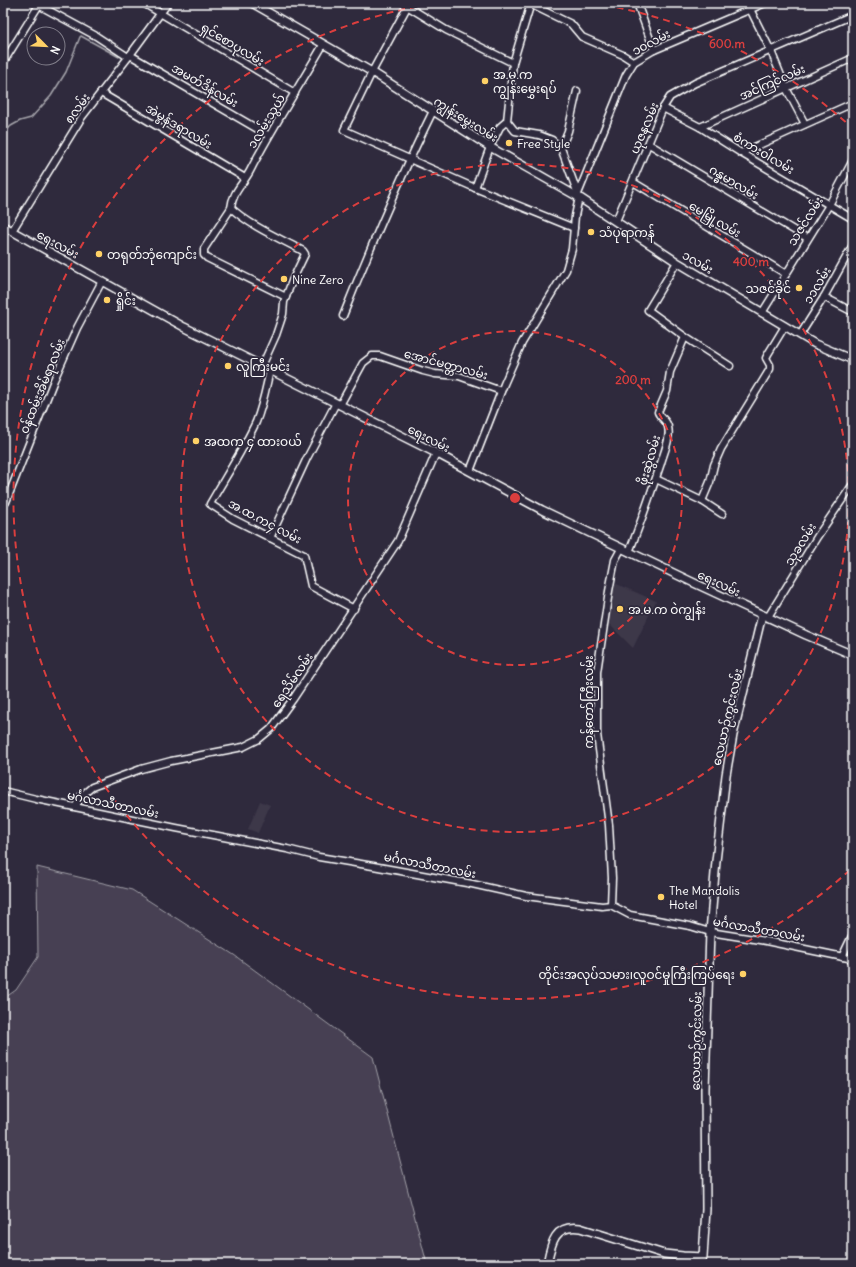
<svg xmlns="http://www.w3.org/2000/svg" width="856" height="1267" viewBox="0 0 856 1267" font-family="Delius,'Noto Sans Myanmar',sans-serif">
  <rect width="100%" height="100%" fill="#2f2a3d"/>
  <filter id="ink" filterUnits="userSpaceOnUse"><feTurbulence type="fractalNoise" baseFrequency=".025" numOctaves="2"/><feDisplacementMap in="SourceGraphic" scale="8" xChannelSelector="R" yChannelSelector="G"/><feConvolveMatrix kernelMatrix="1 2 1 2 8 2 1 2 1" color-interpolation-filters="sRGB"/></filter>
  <g filter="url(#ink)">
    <g fill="#3c3749">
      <path d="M612 582 656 601 633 648 607 622Z"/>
      <path d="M260 801 270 805 258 833 248 829Z"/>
    </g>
    <path fill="#464152" stroke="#a2a0a8" d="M37 867 132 890 234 955 373 1057 427 1264H3V999L16 990 38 957Z"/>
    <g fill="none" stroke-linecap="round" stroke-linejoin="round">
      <path stroke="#a7a6ad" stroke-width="1.5" d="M3 134 11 126 20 121 31 118 51 96 66 72 80 37 81 36 119 57"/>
      <defs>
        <g id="minor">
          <path d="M35 3 96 36 128 57"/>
          <path d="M143 3 295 93"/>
          <path d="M402 3 446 30 513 63"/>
          <path d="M637 3 654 50"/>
          <path d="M747 3 771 51 786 88 805 124"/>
          <path d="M530 4 571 24 582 37 623 55 634 62"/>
          <path d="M407 7 372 72 344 130 475 188 574 228"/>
          <path d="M130 55 268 135"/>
          <path d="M3 63 39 5"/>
          <path d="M101 93 245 178"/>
          <path d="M663 108 700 127 741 153 853 219"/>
          <path d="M700 127 853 58"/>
          <path d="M649 144 807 238"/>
          <path d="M561 148 568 131 577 91"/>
          <path d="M741 153 853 103"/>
          <path d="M633 182 786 274"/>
          <path d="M475 188 490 147 500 127 507 121"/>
          <path d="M578 194 626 75 634 62 654 50 765 3"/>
          <path d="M231 208C252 227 279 238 303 251L305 254 292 281 284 302 283 314 276 335 262 366"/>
          <path d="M616 221 663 108 670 97 695 83 853 15"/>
          <path d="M12 231 82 117 130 55 168 3"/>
          <path d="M286 297 207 258 204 255V249L231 208C232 193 243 184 250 171 272 128 299 87 323 45"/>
          <path d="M824 297 853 312"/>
          <path d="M762 313 829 205 853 160"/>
          <path d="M343 316C371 246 400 178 433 111"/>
          <path d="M800 335 824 297 853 245"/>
          <path d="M685 337 730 366"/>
          <path d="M270 370C266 387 263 405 256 422 243 450 226 476 210 504L233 519 304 555 311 586 354 609"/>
          <path d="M340 405 363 363 372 356H380L423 371 435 374 459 376 501 391"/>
          <path d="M470 471 504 384 522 343 566 270 572 249 575 216 579 197 561 148 552 140 539 135 515 131 507 121 513 63 531 3"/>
          <path d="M656 479 702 501 722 514"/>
          <path d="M702 501 710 482 714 465 721 449 770 369V365L766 358 768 354 785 326"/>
          <path d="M6 502 54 380 77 328 102 281"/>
          <path d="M270 538 307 458 336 403"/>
          <path d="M629 552C641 523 651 493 661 463 664 452 671 438 668 427 667 420 660 418 658 412L667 391 670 372 685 337 648 310 677 262"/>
          <path d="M768 617 817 537 853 484"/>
          <path d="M3 791 36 799 176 828 287 849 319 857 373 866 472 884 526 896 602 906 611 905 630 915 690 926 710 932 766 941 853 959"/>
          <path d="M76 807 79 798 92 787 141 769 171 761 243 747 259 739 271 729 293 699 398 541 436 453"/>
          <path d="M611 905 612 878 609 825 597 734V672L609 591 615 560 621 549"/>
          <path d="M842 957 853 934"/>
          <path d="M702 1264 703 1257"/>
        </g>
        <g id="tertiary">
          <path d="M252 3 372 72 490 147 580 198 677 262 815 344 853 360"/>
          <path d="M3 226 184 327 436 453 542 510 692 582 806 635 853 655"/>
          <path d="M547 1264C551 1244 554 1224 580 1228L664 1254 683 1256 703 1257 706 1209 705 1089 710 932 716 861 726 775 733 735 762 615"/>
        </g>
      </defs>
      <use href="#minor" stroke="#fff" stroke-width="9"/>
      <use href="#tertiary" stroke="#fff" stroke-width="10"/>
      <use href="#minor" stroke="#2f2a3d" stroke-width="6"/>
      <use href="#tertiary" stroke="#2f2a3d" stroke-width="7"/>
    </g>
  </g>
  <g fill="none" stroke="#da3e3e" stroke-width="2" stroke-dasharray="7 5">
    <circle cx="515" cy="498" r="167"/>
    <circle cx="515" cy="498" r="334"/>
    <path d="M850 870A501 501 0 1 1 437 3M593 3A501 501 0 0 1 850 126"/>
  </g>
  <g fill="#ffd166" stroke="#2f2a3d" stroke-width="1.5">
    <circle cx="485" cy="81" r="4"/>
    <circle cx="509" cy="143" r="4"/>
    <circle cx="591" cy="232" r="4"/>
    <circle cx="99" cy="254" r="4"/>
    <circle cx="284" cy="279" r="4"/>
    <circle cx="799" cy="288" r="4"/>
    <circle cx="107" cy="300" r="4"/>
    <circle cx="228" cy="366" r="4"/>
    <circle cx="196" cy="441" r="4"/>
    <circle cx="620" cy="609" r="4"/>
    <circle cx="661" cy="897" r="4"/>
    <circle cx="743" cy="974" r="4"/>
  </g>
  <g text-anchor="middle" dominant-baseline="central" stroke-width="3.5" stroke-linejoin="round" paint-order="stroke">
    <g font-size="12" fill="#fff" stroke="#2f2a3d">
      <text transform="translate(651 42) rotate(-28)">၁၀လမ်း</text>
      <text transform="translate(233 44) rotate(31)">ရှင်စောပုလမ်း</text>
      <text transform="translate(772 82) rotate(-24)">အင်ကြင်လမ်း</text>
      <text transform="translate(205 85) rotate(30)">အမတ်ဒိန်လမ်း</text>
      <text transform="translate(77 108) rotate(-54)">၈လမ်း</text>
      <text transform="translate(466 119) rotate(32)">ကျွန်းမွှေးလမ်း</text>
      <text transform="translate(266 121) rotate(-59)">၁လမ်းသွယ်</text>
      <text transform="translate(179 126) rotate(31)">အဲမွန်ဒရာလမ်း</text>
      <text transform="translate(644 128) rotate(-67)">ယုဇနလမ်း</text>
      <text transform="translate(764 153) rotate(31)">စံကားဝါလမ်း</text>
      <text transform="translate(734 182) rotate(31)">ဂန္ဓမာလမ်း</text>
      <text transform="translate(715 219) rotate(31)">မေမြို့လမ်း</text>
      <text transform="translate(805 221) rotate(-58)">သဇင်လမ်း</text>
      <text transform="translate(58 244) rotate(29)">ရေးလမ်း</text>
      <text transform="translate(698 262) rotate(30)">၁လမ်း</text>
      <text transform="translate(817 285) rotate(-59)">၁၁လမ်း</text>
      <text transform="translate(446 364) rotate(15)">အောင်မတ္တာလမ်း</text>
      <text transform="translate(42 386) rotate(-68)">၀န်ထမ်းအိမ်ရာလမ်း</text>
      <text transform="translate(429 438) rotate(27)">ရေးလမ်း</text>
      <text transform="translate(649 460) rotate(-74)">ဖိုးဆွဲလမ်း</text>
      <text transform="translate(265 521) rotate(28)">အ.ထ.က၄ လမ်း</text>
      <text transform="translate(800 544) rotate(-58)">သုခလမ်း</text>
      <text transform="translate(719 583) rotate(25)">ရေးလမ်း</text>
      <text transform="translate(292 680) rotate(-56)">ရေသိမ်လမ်း</text>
      <text transform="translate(588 702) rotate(-90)">ကန်တော်ကြီးလမ်း</text>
      <text transform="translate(727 717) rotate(-77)">လေယာဉ်ကွင်းလမ်း</text>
      <text transform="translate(113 804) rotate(12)">မင်္ဂလာသီတာလမ်း</text>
      <text transform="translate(430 865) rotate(11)">မင်္ဂလာသီတာလမ်း</text>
      <text transform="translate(759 929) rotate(10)">မင်္ဂလာသီတာလမ်း</text>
      <text transform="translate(696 1041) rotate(-89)">လေယာဉ်ကွင်းလမ်း</text>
    </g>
    <g font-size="12" fill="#fff" stroke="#2f2a3d" text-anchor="start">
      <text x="493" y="74">အ.မ.က<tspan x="493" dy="14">ကျွန်းမွှေးရပ်</tspan></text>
      <text x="517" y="143">Free Style</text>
      <text x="599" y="232">သံပုရာကန်</text>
      <text x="107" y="254">တရုတ်ဘုံကျောင်း</text>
      <text x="292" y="279">Nine Zero</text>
      <text x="791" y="288" text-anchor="end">သဇင်ခိုင်</text>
      <text x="115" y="300">ရှိုင်း</text>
      <text x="236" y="366">လူကြီးမင်း</text>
      <text x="204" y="441">အထက ၄ ထားဝယ်</text>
      <text x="628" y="609">အ.မ.က ဝဲကျွန်း</text>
      <text x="669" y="890">The Mandolis<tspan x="669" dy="14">Hotel</tspan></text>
      <text x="735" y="974" text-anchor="end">တိုင်းအလုပ်သမား၊လူဝင်မှုကြီးကြပ်ရေး</text>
    </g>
  </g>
  <circle cx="515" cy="498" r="6" fill="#da3e3e" stroke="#2f2a3d" stroke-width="2"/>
  <g font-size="12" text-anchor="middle" font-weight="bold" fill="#da3e3e" stroke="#2f2a3d" stroke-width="3.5" stroke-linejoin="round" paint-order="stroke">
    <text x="727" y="48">600 m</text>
    <text x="751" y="266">400 m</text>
    <text x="633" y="384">200 m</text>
  </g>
  <rect width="856" height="1267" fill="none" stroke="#2f2a3d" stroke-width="16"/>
  <rect x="8" y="8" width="840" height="1251" fill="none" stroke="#fff" stroke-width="1.5" filter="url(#ink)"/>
  <g transform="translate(46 46) rotate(114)"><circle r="19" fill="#2f2a3d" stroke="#827f8b"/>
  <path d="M0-3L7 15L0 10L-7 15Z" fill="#ffd166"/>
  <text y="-6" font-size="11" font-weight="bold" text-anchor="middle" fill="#ffffff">N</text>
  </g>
</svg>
